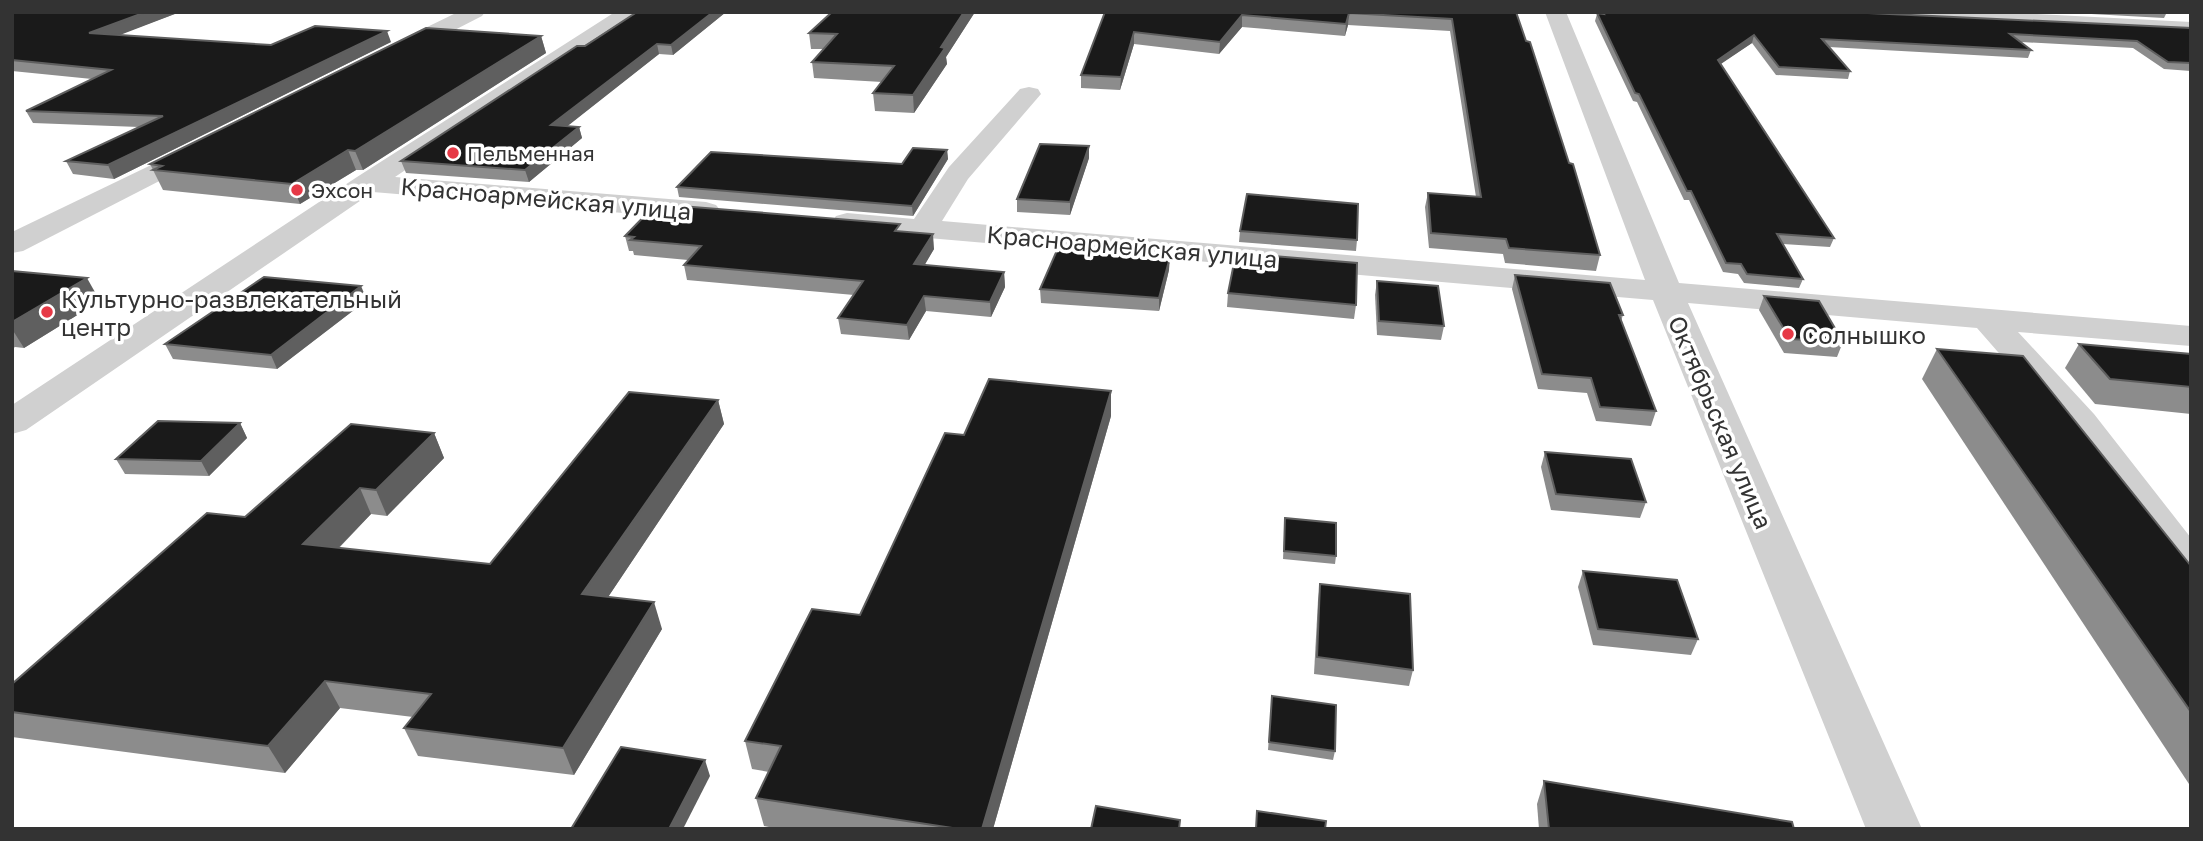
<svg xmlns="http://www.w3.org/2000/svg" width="2203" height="841" viewBox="0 0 2203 841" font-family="'Golos Text',sans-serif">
  <rect width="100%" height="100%" fill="#fff"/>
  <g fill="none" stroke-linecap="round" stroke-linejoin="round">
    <g fill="#d0d0d0" fill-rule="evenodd">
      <path d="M458 12H485L482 16 400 58H384L381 53 384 48Z"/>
      <path d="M615 12H640L395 177 706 202 716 205 721 211 716 217 706 220 373 192 26 430 12 434V405L357 177Z"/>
      <path d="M1545 12H1566L1679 283 2191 326V346L2018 332 2094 414 2191 538V585L2175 581 2066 430 1977 328 1688 303 1922 829H1866L1653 300 847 231 836 228 832 222 836 216 847 213 914 219 949 167 1020 89 1029 87 1038 89 1041 94 968 179 942 221 1645 280Z"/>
      <path d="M1856 12H2000L2191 22V34L1866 18 1859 16Z"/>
      <path d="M201 141 210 143 214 149 210 155 23 251 12 253V232Z"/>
    </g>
  </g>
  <g fill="#8c8c8c">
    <path d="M12 12H180L118 35 271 45 391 42 114 179 73 174 66 161 139 127 33 123 26 111 92 79 12 71Z"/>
    <path d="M637 12H726L673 55 659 54 567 126 579 127 582 138 529 182 406 173 401 161Z"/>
    <path d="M832 12H975L946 57 947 64 914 113 875 111 873 93 882 82 814 78 812 62 823 49H811L809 33Z"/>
    <path d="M1105 12H1516L1569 163 1600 255 1596 271 1505 263 1503 254 1429 248 1425 207 1428 193 1476 197 1450 31 1348 25 1345 36 1242 27 1219 54 1134 44 1120 90 1081 88V75Z"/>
    <path d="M1595 12H1865L1868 13 2191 28V71L2164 69 2133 48 2021 42 2031 50 2028 58 1829 47 1850 71 1848 79 1776 75 1752 43 1720 64 1834 238 1830 247 1783 244 1803 279 1799 288 1744 283 1738 274 1723 272 1689 200H1684L1637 102 1633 101 1595 21 1597 14Z"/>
    <path d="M2055 12H2167L2164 18Z"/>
    <path d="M541 36 546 53 363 170H356L300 204 163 190 150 164Z"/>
    <path d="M1089 146V158L1070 215 1017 212V199Z"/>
    <path d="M947 150 948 159 913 216 679 197 677 187 902 164Z"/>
    <path d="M1240 231 1357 240 1356 251 1239 242Z"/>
    <path d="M901 232 934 249 924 265 1004 272 1005 287 991 317 926 311 909 340 841 334 838 318 854 295 687 280 684 265 688 260 634 255 633 251H629L625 236Z"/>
    <path d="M1169 270 1159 311 1041 303 1040 289Z"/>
    <path d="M12 271 100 301 24 348 15 347 12 349Z"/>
    <path d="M1515 275 1623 315 1621 321 1656 411 1651 426 1596 421 1587 393 1538 389 1512 289Z"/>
    <path d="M1377 281 1444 326 1441 340 1377 335 1375 295Z"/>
    <path d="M1228 293 1356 305 1354 319 1227 307Z"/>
    <path d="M1764 296 1843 342 1837 357 1784 353 1759 310Z"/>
    <path d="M367 300 277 369 173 359 165 344Z"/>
    <path d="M2079 344 2191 354V414L2095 404 2065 368Z"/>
    <path d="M1937 349 2191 566V787L1922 379Z"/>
    <path d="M718 400 724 424 608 597 662 629 574 775 418 756 404 728 413 717 340 708 285 773 12 737V684L245 517 434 433 444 458 387 516 371 514 339 548 490 564Z"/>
    <path d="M1111 416 993 829H779L764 826 756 798 769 772 752 769 745 741 860 615 964 435Z"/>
    <path d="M240 423 247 438 209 476 125 474 116 459Z"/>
    <path d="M1545 452 1646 502 1640 518 1551 510 1541 467Z"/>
    <path d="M1285 518 1336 556 1335 564 1283 559Z"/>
    <path d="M1583 571 1698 639 1691 655 1593 645 1578 587Z"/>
    <path d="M1320 584 1413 670 1409 686 1314 674 1318 600Z"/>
    <path d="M1272 696 1335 751 1333 760 1268 750Z"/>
    <path d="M1544 781 1794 829H1539L1537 804Z"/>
  </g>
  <g fill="#5f5f5f">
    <path d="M146 12H180L94 45 89 33Z"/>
    <path d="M713 12H726L673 55 671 45Z"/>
    <path d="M964 12H975L946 57 947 64 914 113 913 95 941 47Z"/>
    <path d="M1349 13 1348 25 1345 36 1346 24Z"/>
    <path d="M1242 15V27L1219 54 1220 42Z"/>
    <path d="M387 31 391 42 114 179 108 165Z"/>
    <path d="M1134 32V44L1120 90 1121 77Z"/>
    <path d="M1754 35 1752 43 1715 68 1718 60Z"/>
    <path d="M541 36 546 53 363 170 355 151Z"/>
    <path d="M657 44 659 54 555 136 551 125Z"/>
    <path d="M579 127 582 138 529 182 525 170Z"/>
    <path d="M1089 146V158L1070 215V202Z"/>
    <path d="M348 150 356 170 300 204 292 184Z"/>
    <path d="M947 150 948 159 913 216 912 206Z"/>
    <path d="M933 234 934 249 916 280 914 264Z"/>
    <path d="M1170 257 1169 270 1159 311V298Z"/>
    <path d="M1004 272 1005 287 991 317 990 302Z"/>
    <path d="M87 278 100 301 24 348 12 329V322Z"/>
    <path d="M361 286 367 300 277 369 271 355Z"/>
    <path d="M924 296 926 311 909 340 907 325Z"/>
    <path d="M1111 391V416L993 829H982Z"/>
    <path d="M718 400 724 424 592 621 582 594Z"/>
    <path d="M240 423 247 438 209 476 201 461Z"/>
    <path d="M434 433 444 458 387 516 376 490Z"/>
    <path d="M360 488 371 514 317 570 303 544Z"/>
    <path d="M654 602 662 629 574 775 563 748Z"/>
    <path d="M325 681 340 708 285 773 268 746Z"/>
    <path d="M705 760 710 776 683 829H669Z"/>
  </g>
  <g fill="#1a1a1a" stroke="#5f5f5f" stroke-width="2">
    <path d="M12 12H146L89 33 271 45 315 26 387 31 108 165 66 161 163 116 26 111 111 70 12 60Z"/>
    <path d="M637 12H713L671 45 657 44 551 125 579 127 525 170 401 161 577 46H585Z"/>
    <path d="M832 12H964L941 47 945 48 913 95 873 93 894 66 812 62 837 34 809 33Z"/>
    <path d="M1105 12H1516L1526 41 1530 42 1569 163 1573 164 1600 255 1509 248 1506 239 1431 233 1428 193 1481 197 1452 19 1349 13 1346 24 1242 15 1220 42 1134 32 1121 77 1081 75Z"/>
    <path d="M1603 12H1865L1868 13 2191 28V63L2168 62 2137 41 2010 34 2031 50 1822 39 1850 71 1779 67 1754 35 1718 60 1834 238 1777 234 1803 279 1747 274 1741 264 1726 263 1691 191H1687L1639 94 1635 93 1597 13 1604 14Z"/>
    <path d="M426 28 541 36 355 151 348 150 292 184 153 170 162 166 150 164Z"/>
    <path d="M1040 144 1089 146 1070 202 1017 199Z"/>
    <path d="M913 148 947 150 912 206 677 187 711 152 902 164Z"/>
    <path d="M1247 194 1358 204 1357 240 1240 231Z"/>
    <path d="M656 204 900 224 895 231 933 234 914 264 1004 272 990 302 924 296 907 325 838 318 863 281 684 265 701 246 630 240 634 237 625 236Z"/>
    <path d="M1058 248 1170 257 1159 298 1040 289Z"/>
    <path d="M1236 253 1357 263 1356 305 1228 293Z"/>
    <path d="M12 271 87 278 12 322Z"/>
    <path d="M1515 275 1610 283 1623 315H1619L1656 411 1600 407 1591 378 1542 374Z"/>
    <path d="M264 277 361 286 271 355 165 344Z"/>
    <path d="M1377 281 1438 286 1444 326 1379 321Z"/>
    <path d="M1764 296 1819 301 1843 342 1790 339Z"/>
    <path d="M2079 344 2191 354V387L2110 379Z"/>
    <path d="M1937 349 2023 356 2191 566V712Z"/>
    <path d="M989 379 1111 391 982 829H959L756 798 781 746 745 741 812 609 860 615 945 433 964 435Z"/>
    <path d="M629 392 718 400 582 594 654 602 563 748 404 728 431 694 325 681 268 746 12 712V684L207 513 245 517 351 424 434 433 376 490 360 488 303 544 490 564Z"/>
    <path d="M158 421 240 423 201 461 116 459Z"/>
    <path d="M1545 452 1631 459 1646 502 1556 494Z"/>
    <path d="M1285 518 1336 523V556L1284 551Z"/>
    <path d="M1583 571 1677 580 1698 639 1598 629Z"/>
    <path d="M1320 584 1410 594 1413 670 1317 657Z"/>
    <path d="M1272 696 1336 705 1335 751 1269 742Z"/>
    <path d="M621 747 705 760 669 829H571Z"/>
    <path d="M1544 781 1792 822 1794 829H1549Z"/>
    <path d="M1096 806 1180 820 1179 829H1091Z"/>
    <path d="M1257 811 1326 821 1325 829H1256Z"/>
  </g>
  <g fill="#e63946" stroke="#fff" stroke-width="2.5">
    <circle cx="453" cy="153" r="7"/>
    <circle cx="297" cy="190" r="7"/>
    <circle cx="47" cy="312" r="7"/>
    <circle cx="1788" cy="334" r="7"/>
  </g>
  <g text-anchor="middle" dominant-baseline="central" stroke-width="7" stroke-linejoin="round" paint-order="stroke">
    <g font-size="21" fill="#333" stroke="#fff" text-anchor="start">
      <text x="467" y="153">Пельменная</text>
      <text x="311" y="190">Эхсон</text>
    </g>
    <g font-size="24" fill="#333" stroke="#fff">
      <text transform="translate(546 198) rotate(5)">Красноармейская улица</text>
      <text transform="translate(1132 246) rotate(5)">Красноармейская улица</text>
      <text transform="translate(1721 422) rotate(67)">Октябрьская улица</text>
    </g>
    <g font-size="24" fill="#333" stroke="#fff" text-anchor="start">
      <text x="61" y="298">Культурно-развлекательный<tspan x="61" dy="28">центр</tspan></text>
      <text x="1802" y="334">Солнышко</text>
    </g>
  </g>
  <rect width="2203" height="841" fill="none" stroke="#333333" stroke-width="28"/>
</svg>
